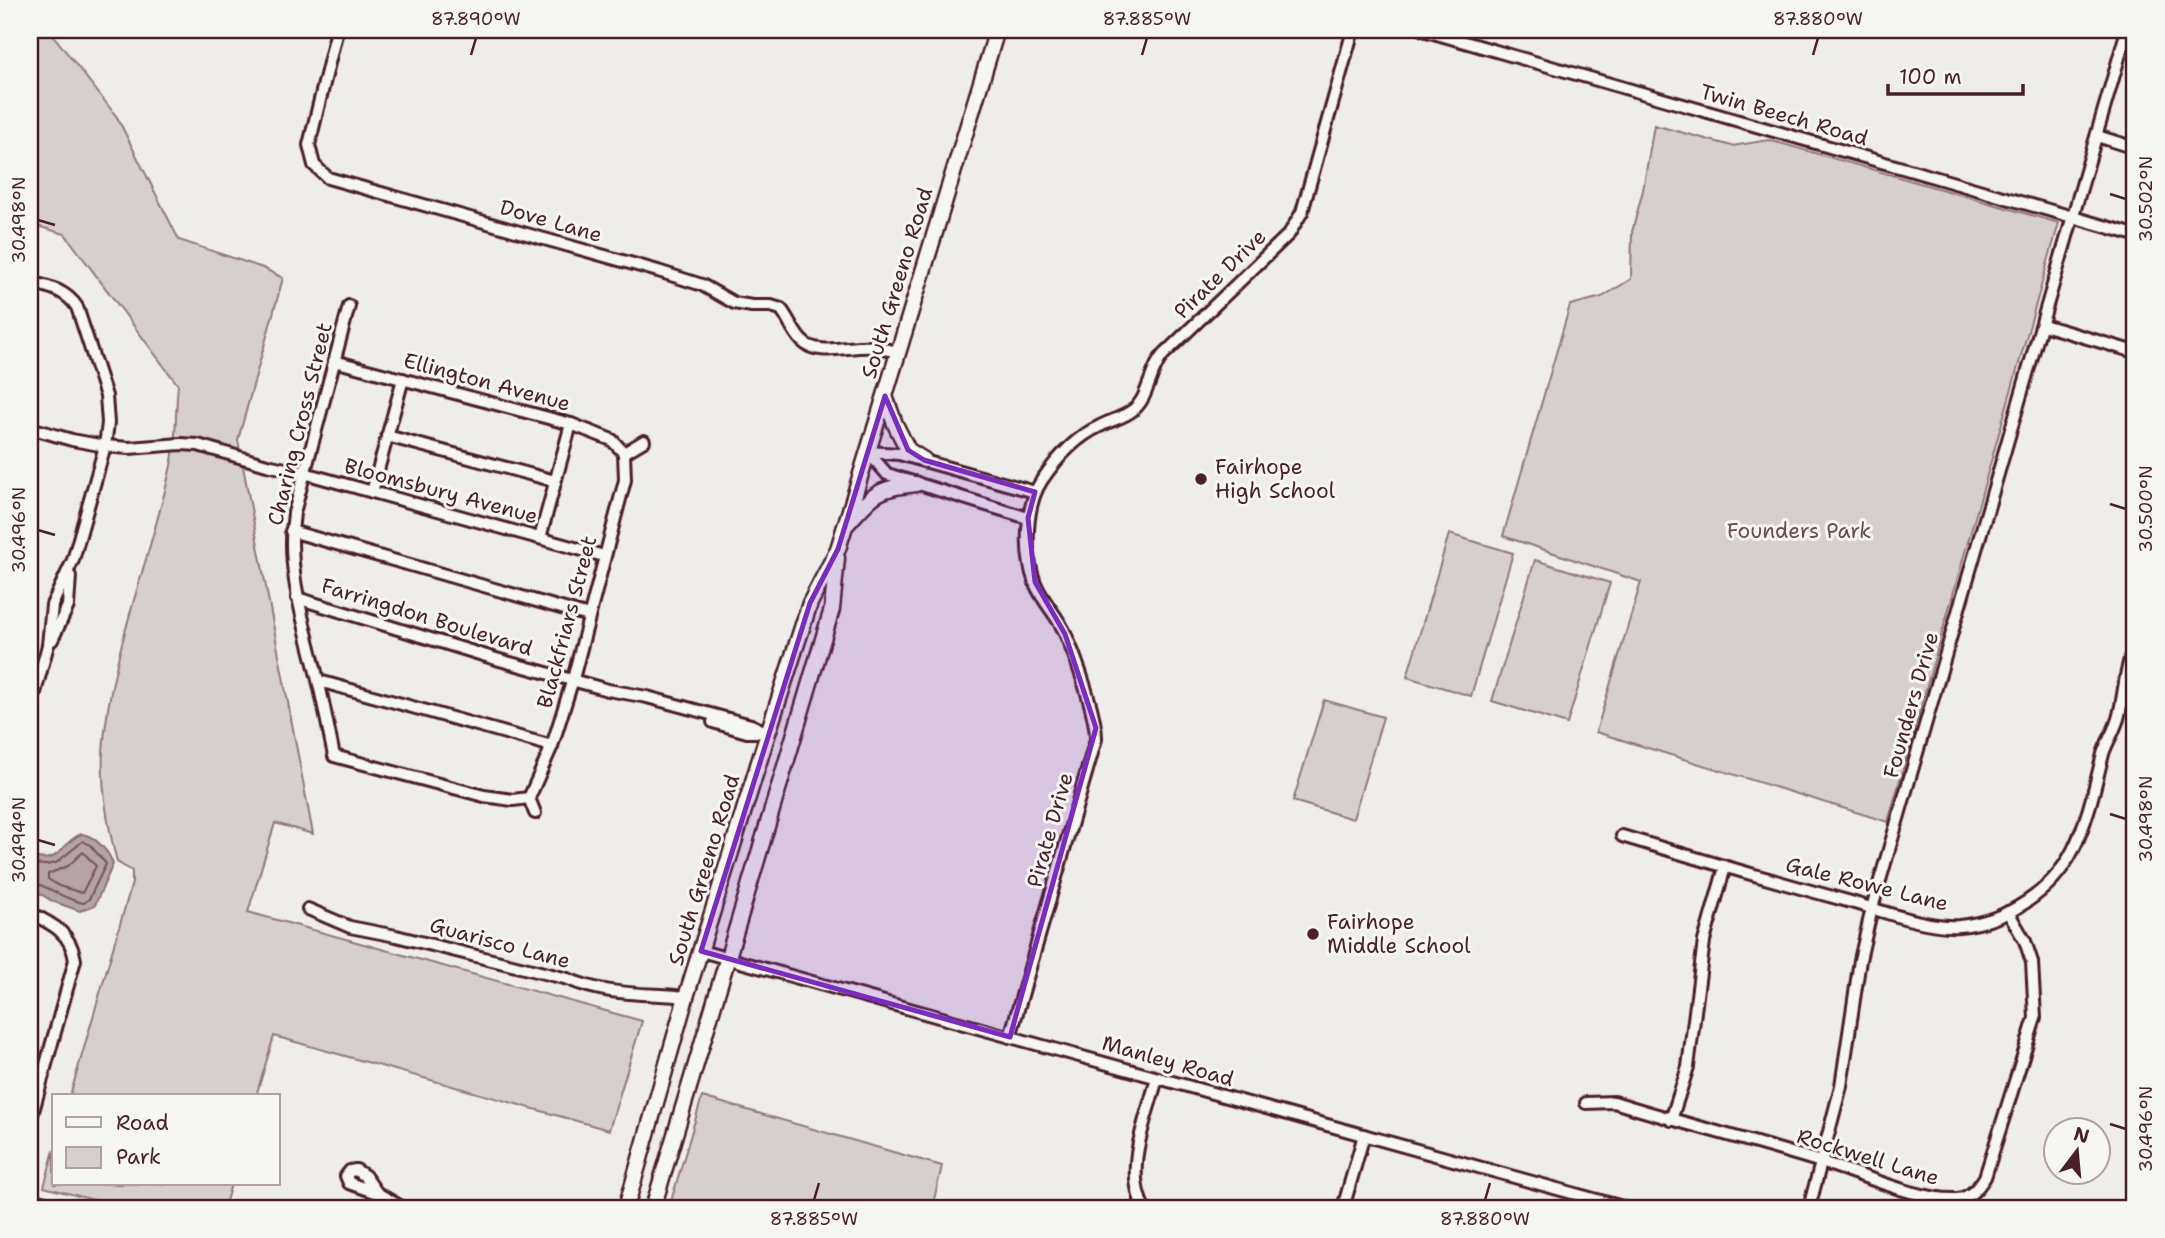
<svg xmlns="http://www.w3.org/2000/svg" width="2165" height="1238" viewBox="0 0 2165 1238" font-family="'Shantell Sans',sans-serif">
  <rect width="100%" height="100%" fill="#efedea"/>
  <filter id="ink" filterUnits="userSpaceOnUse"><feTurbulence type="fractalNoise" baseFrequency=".0143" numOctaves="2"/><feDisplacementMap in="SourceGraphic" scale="14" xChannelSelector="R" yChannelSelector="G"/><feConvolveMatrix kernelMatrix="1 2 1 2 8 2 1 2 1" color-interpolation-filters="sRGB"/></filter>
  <g filter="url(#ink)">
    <g fill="#d7cfce" stroke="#90777c" stroke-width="2">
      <path d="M30 30H49L117 117 179 240 263 268 283 278 238 440 313 834 275 823 248 912 642 1021 609 1130 274 1036 256 1096H70L132 883V871L117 862C108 827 101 786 103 751 110 654 149 564 170 470 177 444 175 413 178 385L65 234 30 224Z"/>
      <path d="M1654 125 1732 146 1769 140 2059 223 1888 822 1596 732 1641 582 1503 536 1570 305 1602 297 1631 279 1632 232 1643 190Z"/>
      <path d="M1449 534 1513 553 1471 696 1407 677Z"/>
      <path d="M1535 560 1610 583 1567 724 1492 701Z"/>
      <path d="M1324 700 1383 717 1353 819 1293 801Z"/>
      <path d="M702 1097 942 1166 932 1208H669Z"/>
      <path d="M54 1150V1184H231L224 1208H92L94 1200 44 1187Z"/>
    </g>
    <path fill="#b4a4a5" stroke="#8a6f74" stroke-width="2" d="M82 834C95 836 109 851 113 864L95 905 80 911 52 901 30 887V856C62 867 60 841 82 834Z"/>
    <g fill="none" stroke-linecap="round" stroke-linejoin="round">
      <g stroke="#74545c" stroke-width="2">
        <path d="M83 852 96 866 82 893 59 886 48 879V874L68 866Z"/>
        <path d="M30 864 46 865 56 863 83 841 90 845 106 864 89 899 84 903C63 900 46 884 30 882"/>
      </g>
      <defs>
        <g id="minor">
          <path d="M337 30 309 145 314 165 328 178 658 271 702 285 734 303 752 306H771L781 309C789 319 793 332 802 341 817 357 850 345 871 347 880 348 889 350 898 352"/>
          <path d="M1423 30 2135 235"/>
          <path d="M2097 136 2135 148"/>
          <path d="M30 282C49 287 66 290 77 307L106 396 108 423 105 446 72 440 30 428"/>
          <path d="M349 306 294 513C286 569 303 618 316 672 323 699 328 728 334 756L484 796 513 800 529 798"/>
          <path d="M2043 325 2135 352"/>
          <path d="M334 361 571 424 612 440 624 453"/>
          <path d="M387 436 555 481"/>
          <path d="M868 452 887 474 1028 518"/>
          <path d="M868 452 899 454 1035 492"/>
          <path d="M624 453 644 441"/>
          <path d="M372 492 403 379"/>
          <path d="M291 531 589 616"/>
          <path d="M540 538 571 424"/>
          <path d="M297 598 496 659 608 690 647 697 751 725 768 733"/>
          <path d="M52 640 68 606 70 576"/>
          <path d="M319 681 552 746"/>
          <path d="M30 711 48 645 52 605 73 560 105 446 129 448 181 444 198 445 267 465 304 473 604 556"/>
          <path d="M713 722 747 732H762"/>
          <path d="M529 798 552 746 573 679 625 480 624 453"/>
          <path d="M529 798 535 813"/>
          <path d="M1622 836C1698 859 1774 881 1851 902 1883 911 1926 928 1959 926 2006 922 2052 892 2073 850 2088 820 2095 786 2103 754 2107 741 2116 729 2119 715 2125 691 2125 667 2135 644"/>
          <path d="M308 909 350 927 396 936 568 979C606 996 646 993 686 997"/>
          <path d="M30 913C53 924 71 933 75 960L30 1122"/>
          <path d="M701 951 1626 1208"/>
          <path d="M1010 1037 1096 739C1096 713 1076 658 1065 633 1057 615 1042 601 1035 583 1024 554 1025 505 1042 480 1057 458 1076 437 1100 426 1111 420 1123 418 1133 410 1149 398 1149 371 1163 355L1289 234 1302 212 1353 30"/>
          <path d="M1586 1103 1614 1102C1684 1124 1754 1141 1824 1163 1862 1174 1919 1201 1957 1199 1970 1198 1978 1188 1985 1177L2035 1018 2032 962 2025 941 2008 912"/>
          <path d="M1671 1120 1688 1067 1704 941 1725 867"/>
          <path d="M356 1170 365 1176 377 1193 349 1183 346 1176 350 1171Z"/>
          <path d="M377 1193 403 1208"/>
          <path d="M30 1199 65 1208"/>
          <path d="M1144 1208C1123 1168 1147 1118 1157 1078"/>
          <path d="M1343 1208 1364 1135"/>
          <path d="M1809 1208 1841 1086 1860 960 1872 908 2127 30"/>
        </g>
        <g id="major">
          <path d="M885 396 895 424 908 450 924 460"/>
          <path d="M847 524C873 495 876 488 916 484"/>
          <path d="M626 1208 686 997 768 733 810 603 838 549 997 30"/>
          <path d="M653 1208 832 609 837 558"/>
        </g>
      </defs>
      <use href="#minor" stroke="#4a1f2b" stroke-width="16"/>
      <use href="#major" stroke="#4a1f2b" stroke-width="19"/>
      <use href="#minor" stroke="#f6f6f2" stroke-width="10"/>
      <use href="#major" stroke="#f6f6f2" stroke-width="14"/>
    </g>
  </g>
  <path fill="#7b2cbf" fill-opacity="0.2" stroke="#7b2cbf" stroke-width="5" stroke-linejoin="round" d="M885 396 908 450 924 460 1035 492 1028 518 1035 582 1065 634 1096 728 1010 1037 701 951 810 603 838 549Z"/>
  <path fill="none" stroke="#4a1f2b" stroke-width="2.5" d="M471 55 476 38M1142 55 1147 38M1813 55 1818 38M2110 194 2126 199M38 220 55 225M2110 504 2126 509M38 530 55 535M2110 814 2126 819M38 840 55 845M2110 1124 2126 1129M814 1200 819 1183M1485 1200 1490 1183"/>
  <g fill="#4a1f2b" stroke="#f6f6f2" stroke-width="2.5">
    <circle cx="1201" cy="479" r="7"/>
    <circle cx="1313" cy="934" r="7"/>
  </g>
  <g text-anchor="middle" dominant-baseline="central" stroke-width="6" stroke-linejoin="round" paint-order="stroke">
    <g font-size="21" fill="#4a1f2b" stroke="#f6f6f2">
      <text transform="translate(1784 115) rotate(16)">Twin Beech Road</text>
      <text transform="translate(551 221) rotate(16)">Dove Lane</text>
      <text transform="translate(1220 274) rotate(-44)">Pirate Drive</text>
      <text transform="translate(897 283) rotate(-73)">South Greeno Road</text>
      <text transform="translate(487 382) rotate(15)">Ellington Avenue</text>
      <text transform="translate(300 424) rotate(-76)">Charing Cross Street</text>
      <text transform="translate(441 491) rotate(15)">Bloomsbury Avenue</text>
      <text transform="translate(427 617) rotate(17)">Farringdon Boulevard</text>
      <text transform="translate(567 622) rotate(-75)">Blackfriars Street</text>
      <text transform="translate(1911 705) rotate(-74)">Founders Drive</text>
      <text transform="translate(1050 830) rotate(-74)">Pirate Drive</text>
      <text transform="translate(704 870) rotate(-73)">South Greeno Road</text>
      <text transform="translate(1867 884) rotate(14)">Gale Rowe Lane</text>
      <text transform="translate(500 943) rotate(15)">Guarisco Lane</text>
      <text transform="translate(1168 1061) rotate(16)">Manley Road</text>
      <text transform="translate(1868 1157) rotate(17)">Rockwell Lane</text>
    </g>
    <g font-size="21" fill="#4a1f2b" stroke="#f6f6f2" text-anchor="start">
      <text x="1215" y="467">Fairhope<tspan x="1215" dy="24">High School</tspan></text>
      <text x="1327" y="922">Fairhope<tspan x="1327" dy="24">Middle School</tspan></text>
    </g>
    <g font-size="21" fill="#6d4b54" stroke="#f6f6f2">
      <text x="1799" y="531">Founders Park</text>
    </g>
  </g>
  <rect width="2165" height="1238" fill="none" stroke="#f6f6f2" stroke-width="77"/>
  <rect x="52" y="1094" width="228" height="91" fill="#f6f6f2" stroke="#b1a0a2" stroke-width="2"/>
  <rect x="66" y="1117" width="35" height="10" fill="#f6f6f2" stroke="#b1a0a2" stroke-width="2"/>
  <text x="116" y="1130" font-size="21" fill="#4a1f2b">Road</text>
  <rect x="66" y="1147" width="35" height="21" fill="#d7cfce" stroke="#b1a0a2" stroke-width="2"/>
  <text x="116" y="1164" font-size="21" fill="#4a1f2b">Park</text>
  <g transform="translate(2077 1151) rotate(16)"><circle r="33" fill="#f6f6f2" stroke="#b1a0a2" stroke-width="2"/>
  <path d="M0-5L12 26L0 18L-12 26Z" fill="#4a1f2b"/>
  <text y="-10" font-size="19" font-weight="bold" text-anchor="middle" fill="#4a1f2b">N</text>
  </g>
  <path d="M1888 84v10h135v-10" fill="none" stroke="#4a1f2b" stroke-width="3.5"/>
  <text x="1899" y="84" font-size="21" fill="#4a1f2b" stroke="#f6f6f2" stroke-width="5" paint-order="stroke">100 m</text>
  <rect x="38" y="38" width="2088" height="1162" fill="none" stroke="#4a1f2b" stroke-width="2.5"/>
  <g font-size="18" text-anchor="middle" fill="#4a1f2b">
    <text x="476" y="25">87.890°W</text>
    <text x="1147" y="25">87.885°W</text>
    <text x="1818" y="25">87.880°W</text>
    <text transform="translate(2146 199) rotate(-90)" y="6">30.502°N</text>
    <text transform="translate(19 220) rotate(-90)" y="6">30.498°N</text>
    <text transform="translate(2146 509) rotate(-90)" y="6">30.500°N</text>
    <text transform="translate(19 530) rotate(-90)" y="6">30.496°N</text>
    <text transform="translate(2146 819) rotate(-90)" y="6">30.498°N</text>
    <text transform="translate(19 840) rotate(-90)" y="6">30.494°N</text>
    <text transform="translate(2146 1129) rotate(-90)" y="6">30.496°N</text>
    <text x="814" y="1225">87.885°W</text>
    <text x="1485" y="1225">87.880°W</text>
  </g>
</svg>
